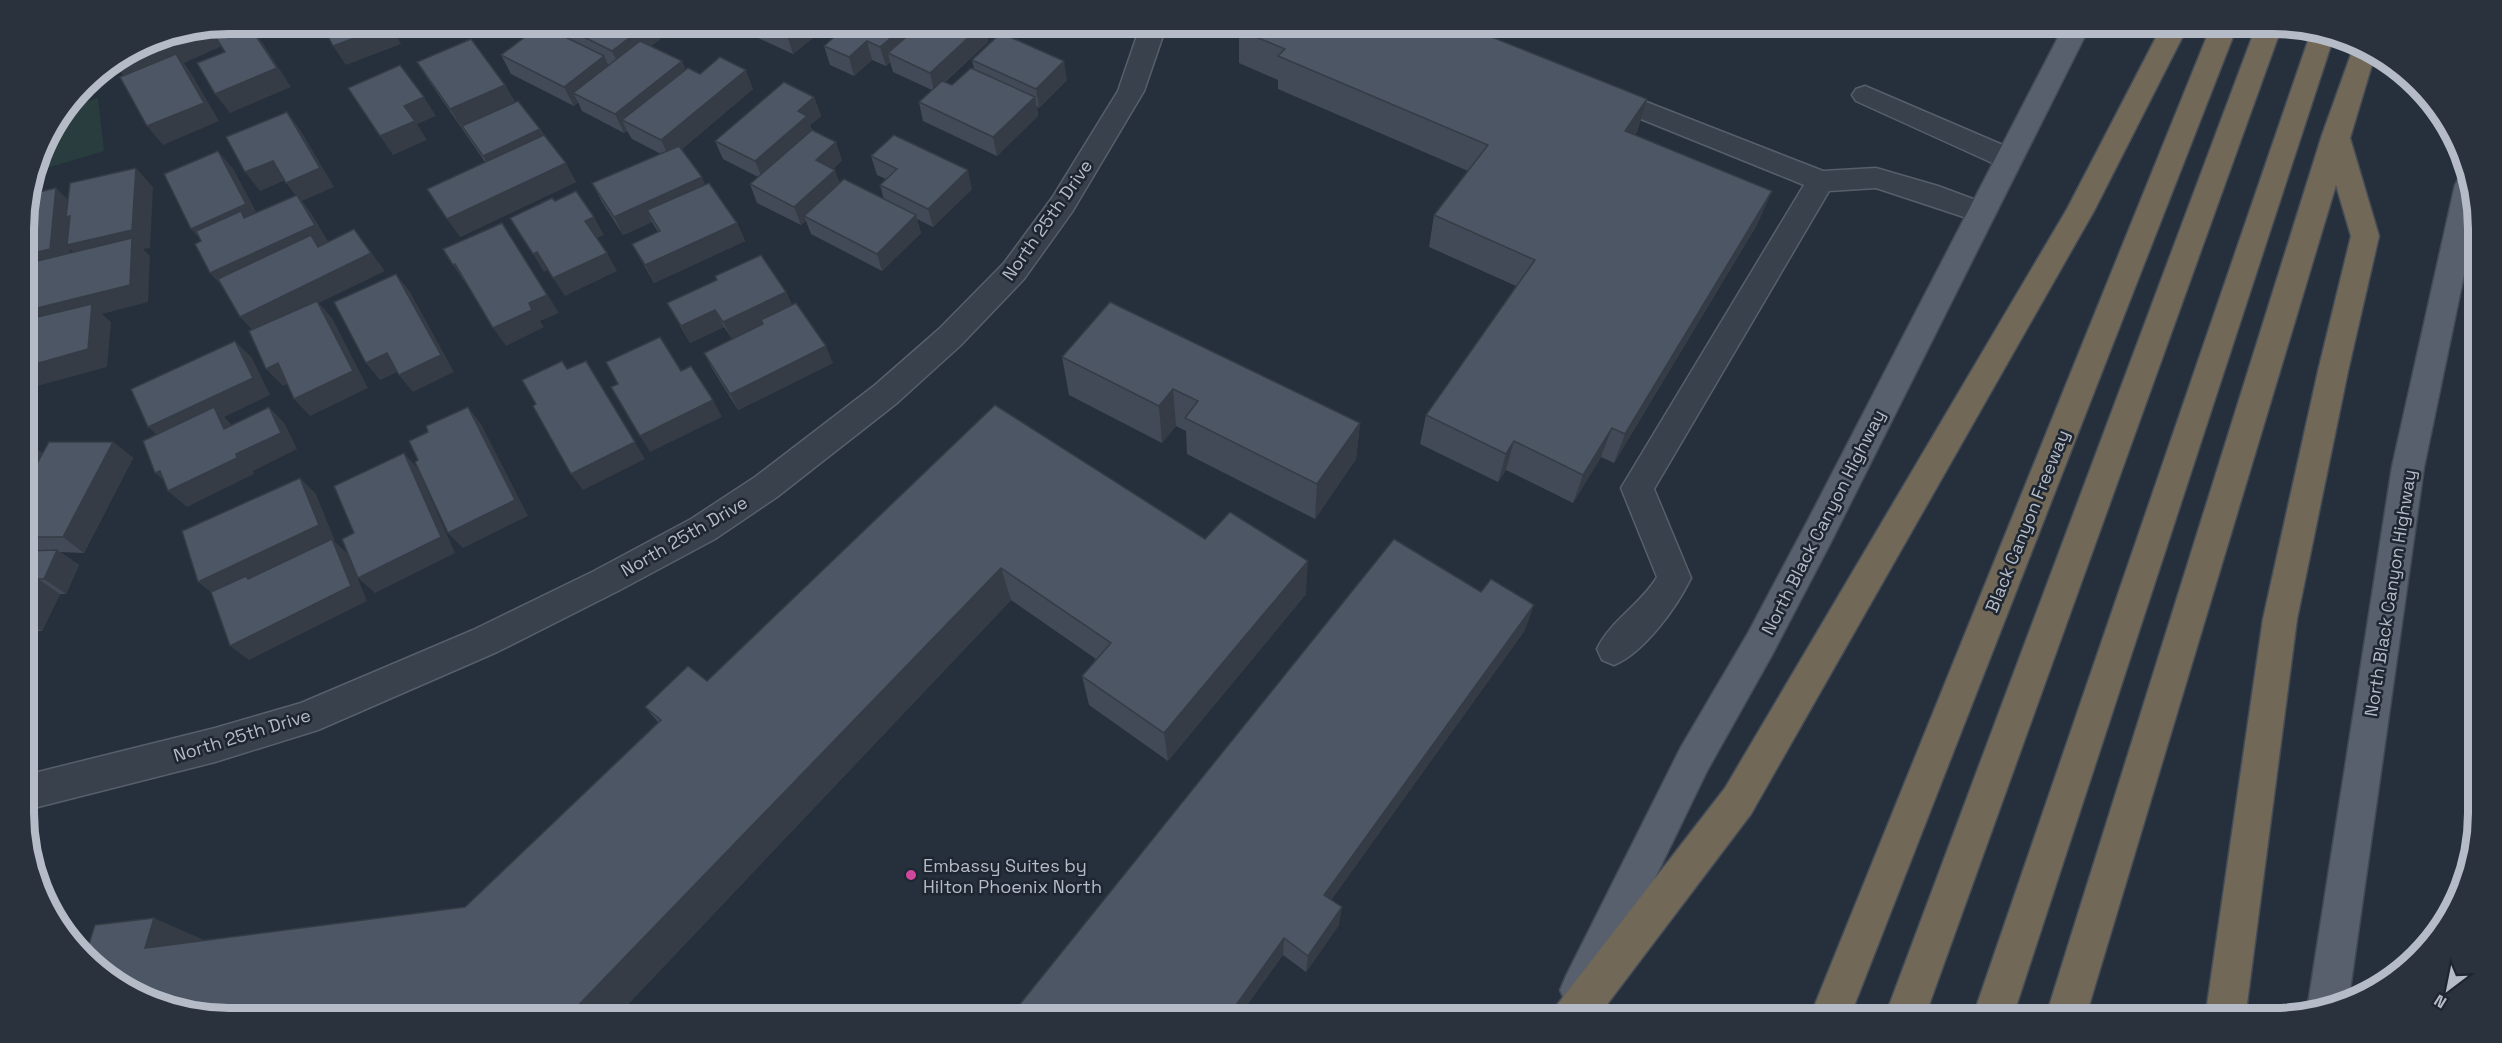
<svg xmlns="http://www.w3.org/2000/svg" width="2502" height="1043" viewBox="0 0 2502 1043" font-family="'Space Grotesk',sans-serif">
  <rect width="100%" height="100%" fill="#262f3c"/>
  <path fill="#293c3e" d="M98 98 104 151 37 171 45 138 70 106Z"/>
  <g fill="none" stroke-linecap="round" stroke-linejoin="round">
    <defs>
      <g id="minor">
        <path d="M1141 24H1167L1144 91 1072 212 1024 279 961 345 897 403 777 497 715 539 618 591 497 652 318 730 215 762 26 810V775L215 728 301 703 473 630 594 571 691 519 755 477 875 385 939 329 1004 263 1052 198 1118 91Z"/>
        <path d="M1603 85 1823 171 1876 168 1938 186 1992 206 1996 213 1992 220 1982 223 1876 188 1829 191 1654 489 1691 578C1677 607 1644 653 1614 665L1602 660 1597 649C1610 621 1641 604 1657 577L1621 488 1804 185 1594 100 1590 94 1594 88Z"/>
        <path d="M1865 86 2019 152 2023 159 2019 166 2009 169 1999 166 1856 101 1852 95 1856 89Z"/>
      </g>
      <g id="major">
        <path d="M2065 24H2091L1831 542 1772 655 1707 771 1594 1004 1580 1010 1566 1004 1560 990 1566 976 1681 747 1748 633 1807 522Z"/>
        <path d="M2465 176 2476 203V217L2424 467 2349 997 2310 1010 2308 1004 2392 467 2455 185 2459 178Z"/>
      </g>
      <g id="highway">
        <path d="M2163 24H2189L2094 211 1751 814 1596 1019H1551L1557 1005 1725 788 2067 209Z"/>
        <path d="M2212 24H2238L1849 1019H1809Z"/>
        <path d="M2257 24 2282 26 1924 1019H1884Z"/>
        <path d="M2311 32 2334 36 2012 1019H1972Z"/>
        <path d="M2355 43 2374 58 2350 138 2379 236 2348 371 2297 619 2245 1019H2205L2263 619 2318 371 2351 236 2336 185 2085 1019H2045L2322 135Z"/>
      </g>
    </defs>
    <use href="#minor" stroke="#575f6a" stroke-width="3"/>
    <use href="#major" stroke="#424a55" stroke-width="3"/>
    <use href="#highway" stroke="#444c57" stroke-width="3"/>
    <use href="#minor" fill="#39414c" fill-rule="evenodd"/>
    <use href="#major" fill="#57606c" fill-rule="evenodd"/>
    <use href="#highway" fill="#716857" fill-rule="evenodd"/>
  </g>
  <g fill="#414a56">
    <path d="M550 24H666L669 32 651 46 682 61 685 70 753 89 682 149 705 185 737 223 745 241 654 283 632 244 658 232 652 222 623 235 602 202 592 183 661 154 632 139 627 131 624 133 582 111 578 102 574 106 511 74 501 55 554 32Z"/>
    <path d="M740 24H830L793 54 743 31Z"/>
    <path d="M849 24H985L988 42 945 82 952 85 974 69 972 60 1067 80 1039 108 1037 106 1038 116 997 156 923 121 919 102 932 90 893 72 890 62 886 66 872 60 854 76 830 65 824 46Z"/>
    <path d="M1766 24H1809L1801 37Z"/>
    <path d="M1239 30 1647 99 1637 132 1635 135 1758 223 1614 463 1601 457 1573 503 1506 470 1498 482 1420 444 1426 415 1516 286 1429 247 1434 215 1468 171 1278 89V80L1239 63Z"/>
    <path d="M417 62 505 85 515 102 540 129 576 182 460 237 485 162 429 81Z"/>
    <path d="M814 97 821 116 810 125 812 130 842 160 833 169 840 183 884 200 880 185 886 179 877 175 871 156 972 189 933 227 917 219 921 233 882 271 811 234 806 221 801 225 757 203 750 184 758 177 723 159 715 141Z"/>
    <path d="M715 276 786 292 792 305 833 363 738 410 713 370 704 353 732 339 724 327 690 343 667 303 717 280Z"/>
    <path d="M1062 357 1360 423 1356 459 1315 519 1187 454 1186 431 1176 426 1162 443 1069 395Z"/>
    <path d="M995 405 1205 539 1306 594 1168 761 1089 705 1082 676 1096 659 1011 600 614 1019H229L151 1004 204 940 203 941 465 907 658 722 645 707 707 681Z"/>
    <path d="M113 442 133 458 84 553 60 552 79 565 66 594H60L42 631 25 632V443L42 453Z"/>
    <path d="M1525 630 1331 900 1339 925 1306 972 1283 955 1237 1019H1008Z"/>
  </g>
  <g fill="#353c46">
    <path d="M248 24 262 42 291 87 230 113 215 94Z"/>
    <path d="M389 24H390L401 44 346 65 333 46Z"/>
    <path d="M402 24H450L411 38Z"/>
    <path d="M647 24H666L669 32 621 69 612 51Z"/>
    <path d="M800 24H830L793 54 787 35Z"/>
    <path d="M907 24H933L888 53 890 62 886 66 880 47Z"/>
    <path d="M983 24H985L988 42 934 91 930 73Z"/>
    <path d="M1806 24H1809L1801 37Z"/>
    <path d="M210 28 222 46 184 63 191 73 219 121 163 145 147 126 134 87 117 68 201 30Z"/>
    <path d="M867 41 872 60 854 76 849 57Z"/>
    <path d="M604 56 613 75 573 93 578 102 574 106 564 87Z"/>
    <path d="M682 61 690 80 622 120 627 131 624 133 615 114Z"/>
    <path d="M1064 61 1067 80 1039 108 1036 89Z"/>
    <path d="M746 70 753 89 670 159 661 140Z"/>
    <path d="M505 85 516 104 462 128 450 109Z"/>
    <path d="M424 97 436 116 417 124 427 140 393 155 380 136 404 106Z"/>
    <path d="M814 97 821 116 810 125 814 135 763 180 755 161 798 111Z"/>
    <path d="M1035 97 1038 116 997 156 993 137Z"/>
    <path d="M1647 99 1637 132 1615 164 1625 131Z"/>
    <path d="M287 112 301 131 334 187 302 201 311 213 329 243 226 290 210 273 300 201 286 183Z"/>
    <path d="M540 129 550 148 494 174 483 156Z"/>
    <path d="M836 142 842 160 822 179 816 160Z"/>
    <path d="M218 151 234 170 262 223 207 247 191 229Z"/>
    <path d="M273 161 288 179 260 191 245 172Z"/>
    <path d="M566 163 576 182 460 237 447 219Z"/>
    <path d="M136 168 153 187 150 248 143 249 150 256 148 302 102 314 111 322 107 367 41 385 25 389V311L85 263 70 249 69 267 25 281V255L56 188 74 206Z"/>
    <path d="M835 170 841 188 804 216 806 221 801 225 794 207Z"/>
    <path d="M968 170 972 189 933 227 928 209Z"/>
    <path d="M702 177 710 196 647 210 652 222 623 235 614 217Z"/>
    <path d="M1772 191 1758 223 1614 463 1625 434Z"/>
    <path d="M916 215 921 233 882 271 877 254Z"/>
    <path d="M594 217 604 235 595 239 585 221Z"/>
    <path d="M502 223 559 313 540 321 544 327 506 346 493 328 529 303Z"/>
    <path d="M737 223 745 241 654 283 645 265Z"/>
    <path d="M354 229 385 271 319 303 332 318 368 388 310 416 294 399 318 304 256 334 240 317Z"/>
    <path d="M537 252 548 270 544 272 533 254Z"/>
    <path d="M607 253 617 271 565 296 553 278Z"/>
    <path d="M455 264 468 282 465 283 453 265Z"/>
    <path d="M396 274 410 292 454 372 413 392 399 375Z"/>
    <path d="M786 292 794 310 761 320 763 325 732 340 723 322Z"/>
    <path d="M715 310 724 327 690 343 681 326Z"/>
    <path d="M235 341 252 358 270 395 224 417 231 424 242 445 167 444 148 427Z"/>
    <path d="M826 346 833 363 738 410 730 394Z"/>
    <path d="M387 353 402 370 380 380 366 363Z"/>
    <path d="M586 361 645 459 583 490 571 474Z"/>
    <path d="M278 363 294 380 283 386 266 369Z"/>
    <path d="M1173 389 1176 426 1162 443 1159 406Z"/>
    <path d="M713 400 722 417 650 452 640 436Z"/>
    <path d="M269 407 285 424 297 449 253 471 254 474 187 507 168 491 174 489 155 473 160 471 236 454Z"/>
    <path d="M468 407 481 424 528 516 463 548 448 533Z"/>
    <path d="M1360 423 1356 459 1315 519 1317 484Z"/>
    <path d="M1612 428 1601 457 1573 503 1583 475Z"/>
    <path d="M1514 441 1506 470 1498 482 1506 454Z"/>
    <path d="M113 442 133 458 84 553 63 537Z"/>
    <path d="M30 444 51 460 25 507V452Z"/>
    <path d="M404 453 418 469 455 553 375 593 358 578Z"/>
    <path d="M300 478 316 494 335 541H334L348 554 367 601 249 660 230 646 217 597 198 582Z"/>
    <path d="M57 550 79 565 66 594 44 579Z"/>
    <path d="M1308 561 1306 594 1168 761 1164 733Z"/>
    <path d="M1001 568 1011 600 614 1019H565Z"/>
    <path d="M38 579 60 594 42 631 25 621V604Z"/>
    <path d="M1534 605 1525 630 1322 913 1324 895Z"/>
    <path d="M1342 907 1339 925 1306 972 1308 956Z"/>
    <path d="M154 918 204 940 196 969 145 948Z"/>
    <path d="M1284 938 1283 955 1237 1019H1226Z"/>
  </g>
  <g fill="#4c5664" stroke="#353c46" stroke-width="1.5">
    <path d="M245 24H248L277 68 215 94 197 63 225 52 215 36Z"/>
    <path d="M322 24H389V25L333 46Z"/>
    <path d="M558 24H647L612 51Z"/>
    <path d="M762 24H800L787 35Z"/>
    <path d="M849 24H907L880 47 867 41 849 57 824 46Z"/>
    <path d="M921 24H983L930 73 888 53Z"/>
    <path d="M1245 24H1459L1647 99 1625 131 1772 191 1625 434 1612 428 1583 475 1514 441 1506 454 1426 415 1535 260 1434 215 1488 145 1278 56 1285 49 1239 30Z"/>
    <path d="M541 25 604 56 564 87 501 55Z"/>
    <path d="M201 30 117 68 114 63 151 39Z"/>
    <path d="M1001 33 1064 61 1036 89 972 60Z"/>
    <path d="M471 39 505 85 450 109 417 62Z"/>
    <path d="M640 41 682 61 615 114 573 93Z"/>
    <path d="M176 54 204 103 147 126 120 77Z"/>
    <path d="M720 57 746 70 661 140 622 120 688 68 700 74Z"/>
    <path d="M400 65 424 97 404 106 415 121 380 136 348 88Z"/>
    <path d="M971 68 1035 97 993 137 919 102 942 81 952 85Z"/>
    <path d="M784 82 814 97 798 111 807 116 755 161 715 141Z"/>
    <path d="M518 101 540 129 483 156 462 126Z"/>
    <path d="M287 112 320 168 286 183 273 161 245 172 226 137Z"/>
    <path d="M812 130 836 142 816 160 835 170 794 207 750 184Z"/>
    <path d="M544 135 566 163 447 219 427 189Z"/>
    <path d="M894 135 968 170 928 209 880 185 897 169 871 156Z"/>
    <path d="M679 146 702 177 614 217 592 183Z"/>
    <path d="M218 151 246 204 191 229 164 174Z"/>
    <path d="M136 168 132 230 67 245 70 216 66 217 70 183Z"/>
    <path d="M844 179 916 215 877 254 804 216Z"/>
    <path d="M709 183 737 223 645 265 632 244 660 231 647 210Z"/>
    <path d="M56 188 50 249 25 255 24 216 30 194Z"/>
    <path d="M576 191 594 217 585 221 607 253 553 278 537 252 533 254 510 218 552 198 555 201Z"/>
    <path d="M297 195 315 225 210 273 195 244 201 241 196 231 241 211 244 218Z"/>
    <path d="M502 223 547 295 529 303 532 310 493 328 455 264 453 265 443 249Z"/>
    <path d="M354 229 371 253 240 317 218 279 311 235 318 247Z"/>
    <path d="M132 238 130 285 25 311V264Z"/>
    <path d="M761 255 786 292 723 322 715 310 681 326 667 303 717 280 715 276Z"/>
    <path d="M396 274 441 355 399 375 387 353 366 363 334 302Z"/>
    <path d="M317 301 353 371 294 399 278 363 266 369 249 331Z"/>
    <path d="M1110 302 1360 423 1317 484 1185 418 1198 401 1173 389 1159 406 1062 357Z"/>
    <path d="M796 303 826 346 730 394 704 353 763 324 761 320Z"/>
    <path d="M92 304 88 349 25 367V320Z"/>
    <path d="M660 337 681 371 691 366 713 400 640 436 611 387 618 384 606 362Z"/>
    <path d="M235 341 253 378 148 427 131 389Z"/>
    <path d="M562 361 567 369 586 361 635 442 571 474 533 406 536 404 522 380Z"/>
    <path d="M995 405 1205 539 1230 512 1308 561 1164 733 1082 676 1111 643 1001 568 565 1019H229L151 1004 82 951 87 950 95 925 154 918 145 948 465 907 661 720 645 707 688 666 707 681Z"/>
    <path d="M214 407 224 429 269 407 281 433 236 454 237 458 168 491 160 471 155 473 143 441Z"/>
    <path d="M468 407 515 500 448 533 415 462 418 460 409 441 428 432 426 426Z"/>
    <path d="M49 442H113L63 537H25V485Z"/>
    <path d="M25 443 30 444 25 452Z"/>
    <path d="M404 453 441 537 358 578 342 539 354 533 334 486Z"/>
    <path d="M300 478 319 525 198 582 182 531Z"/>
    <path d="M332 539 351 586 230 646 211 592 246 576 248 579Z"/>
    <path d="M1394 539 1481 592 1491 579 1534 605 1324 895 1342 907 1308 956 1284 938 1226 1019H1008Z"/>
    <path d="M57 550 44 579H38L25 604V551Z"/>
  </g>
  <circle fill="#d1479c" stroke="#1e2631" stroke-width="2" cx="911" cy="875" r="6"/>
  <g text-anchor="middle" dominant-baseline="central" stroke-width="5" stroke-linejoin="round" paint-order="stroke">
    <g font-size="18" fill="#b5bcc7" stroke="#1e2631">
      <text transform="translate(1047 220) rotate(-55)">North 25th Drive</text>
      <text transform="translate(2027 521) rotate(-68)">Black Canyon Freeway</text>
      <text transform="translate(1823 522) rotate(-63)">North Black Canyon Highway</text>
      <text transform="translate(684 536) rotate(-30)">North 25th Drive</text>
      <text transform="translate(2390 593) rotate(-81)">North Black Canyon Highway</text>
      <text transform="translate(242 735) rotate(-17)">North 25th Drive</text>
    </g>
    <g font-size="18" fill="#b5bcc7" stroke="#1e2631" text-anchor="start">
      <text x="923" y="865">Embassy Suites by<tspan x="923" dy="21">Hilton Phoenix North</tspan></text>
    </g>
  </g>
  <path d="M0 0H2502V1043H0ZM229 34H2273A195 195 0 0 1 2468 229V813A195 195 0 0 1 2273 1008H229A195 195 0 0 1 34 813V229A195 195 0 0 1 229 34Z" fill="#2a323d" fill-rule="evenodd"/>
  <path fill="none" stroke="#b5bcc7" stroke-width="8" d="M229 34H2273A195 195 0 0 1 2468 229V813A195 195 0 0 1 2273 1008H229A195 195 0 0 1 34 813V229A195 195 0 0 1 229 34Z"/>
  <g transform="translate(2448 989) rotate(212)" stroke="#1e2631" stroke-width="4.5" paint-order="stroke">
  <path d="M0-4.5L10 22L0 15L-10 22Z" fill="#b5bcc7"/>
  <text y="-9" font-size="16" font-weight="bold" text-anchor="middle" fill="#b5bcc7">N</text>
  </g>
</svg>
